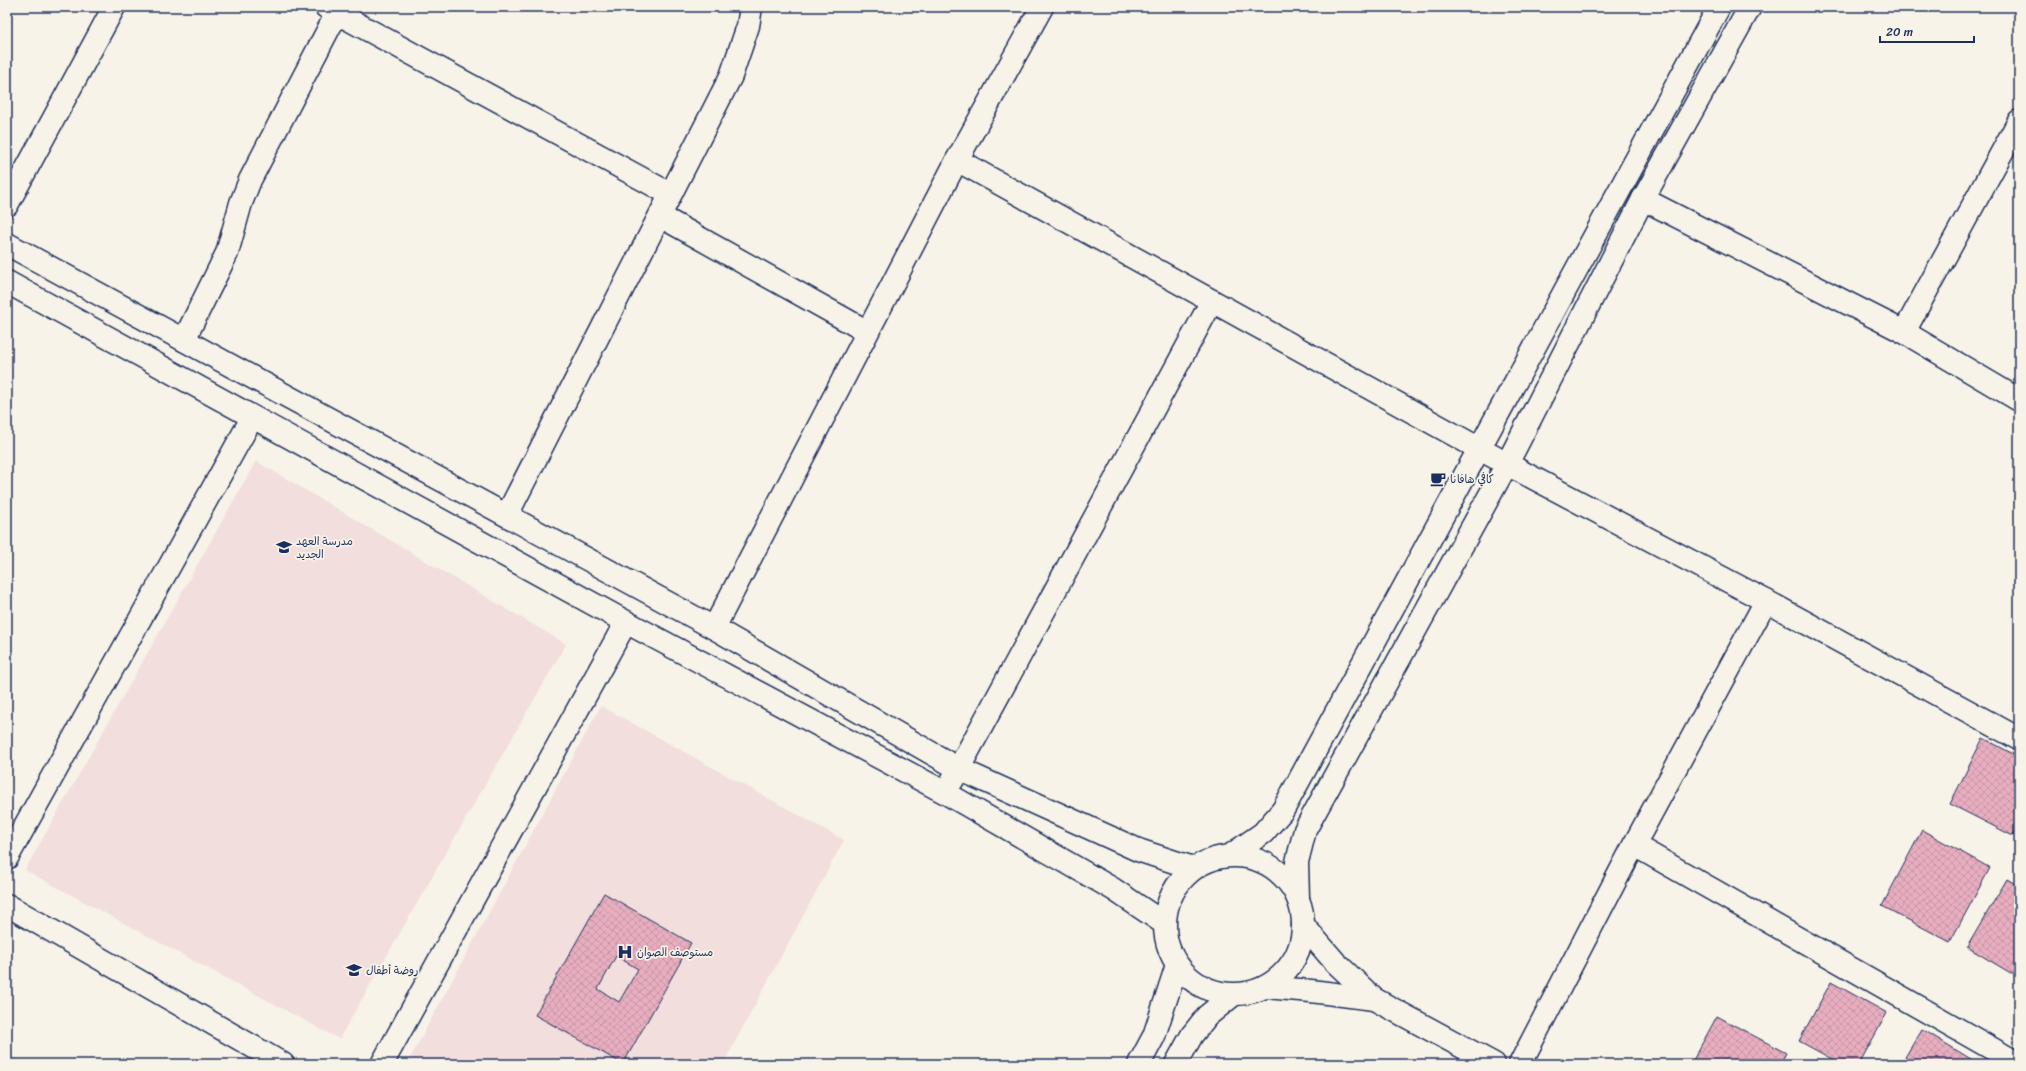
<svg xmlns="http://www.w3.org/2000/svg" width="2026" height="1071" viewBox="0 0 2026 1071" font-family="Sriracha,'Playpen Sans Arabic',sans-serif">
  <defs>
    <pattern id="building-cross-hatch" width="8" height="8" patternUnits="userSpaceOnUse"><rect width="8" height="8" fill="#e8aebf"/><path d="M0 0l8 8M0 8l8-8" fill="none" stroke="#c696a7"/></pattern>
  </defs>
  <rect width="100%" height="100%" fill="#f7f3e8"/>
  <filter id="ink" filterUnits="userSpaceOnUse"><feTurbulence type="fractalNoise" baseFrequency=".025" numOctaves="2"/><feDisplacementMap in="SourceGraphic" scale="8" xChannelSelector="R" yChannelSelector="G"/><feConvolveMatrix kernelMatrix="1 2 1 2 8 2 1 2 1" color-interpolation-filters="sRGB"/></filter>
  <g filter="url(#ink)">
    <g fill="#f2dedc">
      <path d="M256 461 566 644 339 1039 25 870Z"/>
      <path d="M601 706 844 840 723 1064H407Z"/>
    </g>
    <g fill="url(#building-cross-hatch)" stroke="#1b2f5e" fill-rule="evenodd">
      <path d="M1983 738 2019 757V824L2013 836 1950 804Z"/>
      <path d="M1922 830 1990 868 1950 942 1882 906Z"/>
      <path d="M2007 879 2019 886V978L1967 947Z"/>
      <path d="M604 893 691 943 623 1064 535 1015ZM616 956 638 969 619 1002 598 989Z"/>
      <path d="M1831 982 1887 1013 1859 1064H1841L1799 1041Z"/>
      <path d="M1717 1016 1786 1053 1780 1064H1691Z"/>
      <path d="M1922 1029 1979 1064H1901Z"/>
    </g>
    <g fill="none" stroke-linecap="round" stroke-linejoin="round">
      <defs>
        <g id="minor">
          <path d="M326 7 670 194"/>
          <path d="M957 160 1507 464 1766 601 2019 739"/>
          <path d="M1643 199 1904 332 2019 400"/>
          <path d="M7 205 114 7"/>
          <path d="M660 216 866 331"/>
          <path d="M7 244 714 628 959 769 1138 850 1193 868"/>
          <path d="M7 282 626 622 944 792 1113 889 1162 922"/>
          <path d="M1904 332 2019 121"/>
          <path d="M184 340 227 253 241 203 250 180 340 7"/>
          <path d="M507 515 731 76 748 26 751 7"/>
          <path d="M714 628 957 160 1042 7"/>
          <path d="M952 781 1212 301"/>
          <path d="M1634 845 2019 1064"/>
          <path d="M1231 855 1263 833 1283 810 1719 7"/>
          <circle cx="1234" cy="925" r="69"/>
          <path d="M7 858 252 418"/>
          <path d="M1298 898 1297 862 1305 830 1507 464 1643 199 1750 7"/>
          <path d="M7 905 283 1064"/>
          <path d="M1303 925 1335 962 1374 999 1494 1064"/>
          <path d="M1265 987 1311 991 1374 999"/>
          <path d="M382 1064 626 622"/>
          <path d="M1139 1064 1154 1036 1177 965"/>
          <path d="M1176 1064 1192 1035 1207 1016 1233 995"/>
          <path d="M1520 1064 1634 845 1766 601"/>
        </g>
      </defs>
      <use href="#minor" stroke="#1b2f5e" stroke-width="25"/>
      <use href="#minor" stroke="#f7f3e8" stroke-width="22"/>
    </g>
  </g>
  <defs>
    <symbol id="cafe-bare" viewBox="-9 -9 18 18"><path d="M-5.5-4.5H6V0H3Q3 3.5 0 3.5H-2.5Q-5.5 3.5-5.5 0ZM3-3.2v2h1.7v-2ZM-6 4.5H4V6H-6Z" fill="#1b2f5e" stroke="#f7f3e8" stroke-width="2.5" paint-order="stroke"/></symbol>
    <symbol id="school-bare" viewBox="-9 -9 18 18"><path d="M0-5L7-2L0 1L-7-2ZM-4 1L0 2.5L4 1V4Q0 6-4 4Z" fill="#1b2f5e" stroke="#f7f3e8" stroke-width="2.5" paint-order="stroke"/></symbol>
    <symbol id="hospital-bare" viewBox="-9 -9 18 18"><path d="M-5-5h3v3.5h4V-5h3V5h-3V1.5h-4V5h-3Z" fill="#1b2f5e" stroke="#f7f3e8" stroke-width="2.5" paint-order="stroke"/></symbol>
  </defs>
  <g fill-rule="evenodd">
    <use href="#cafe-bare" x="1427" y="468" width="22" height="22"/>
    <use href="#school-bare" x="273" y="536" width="22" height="22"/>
    <use href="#hospital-bare" x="614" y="941" width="22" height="22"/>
    <use href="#school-bare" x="343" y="959" width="22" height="22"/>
  </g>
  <g text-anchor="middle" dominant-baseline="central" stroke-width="3.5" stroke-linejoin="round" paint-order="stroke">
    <g font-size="11" fill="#1b2f5e" stroke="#f7f3e8" text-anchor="start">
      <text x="1450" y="479">كافي هافانا</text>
      <text x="296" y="541">مدرسة العهد<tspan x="296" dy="13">الجديد</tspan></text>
      <text x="637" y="952">مستوصف الصوان</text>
      <text x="366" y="970">روضة أطفال</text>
    </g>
  </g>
  <rect width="2026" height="1071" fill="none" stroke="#f7f3e8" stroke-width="24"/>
  <rect x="12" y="12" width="2002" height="1047" fill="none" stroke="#1b2f5e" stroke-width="1.5" filter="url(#ink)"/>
  <path d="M1880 36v6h94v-6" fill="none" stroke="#1b2f5e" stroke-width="2"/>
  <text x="1886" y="36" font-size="12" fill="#1b2f5e" stroke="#f7f3e8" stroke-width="3" paint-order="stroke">20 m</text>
</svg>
